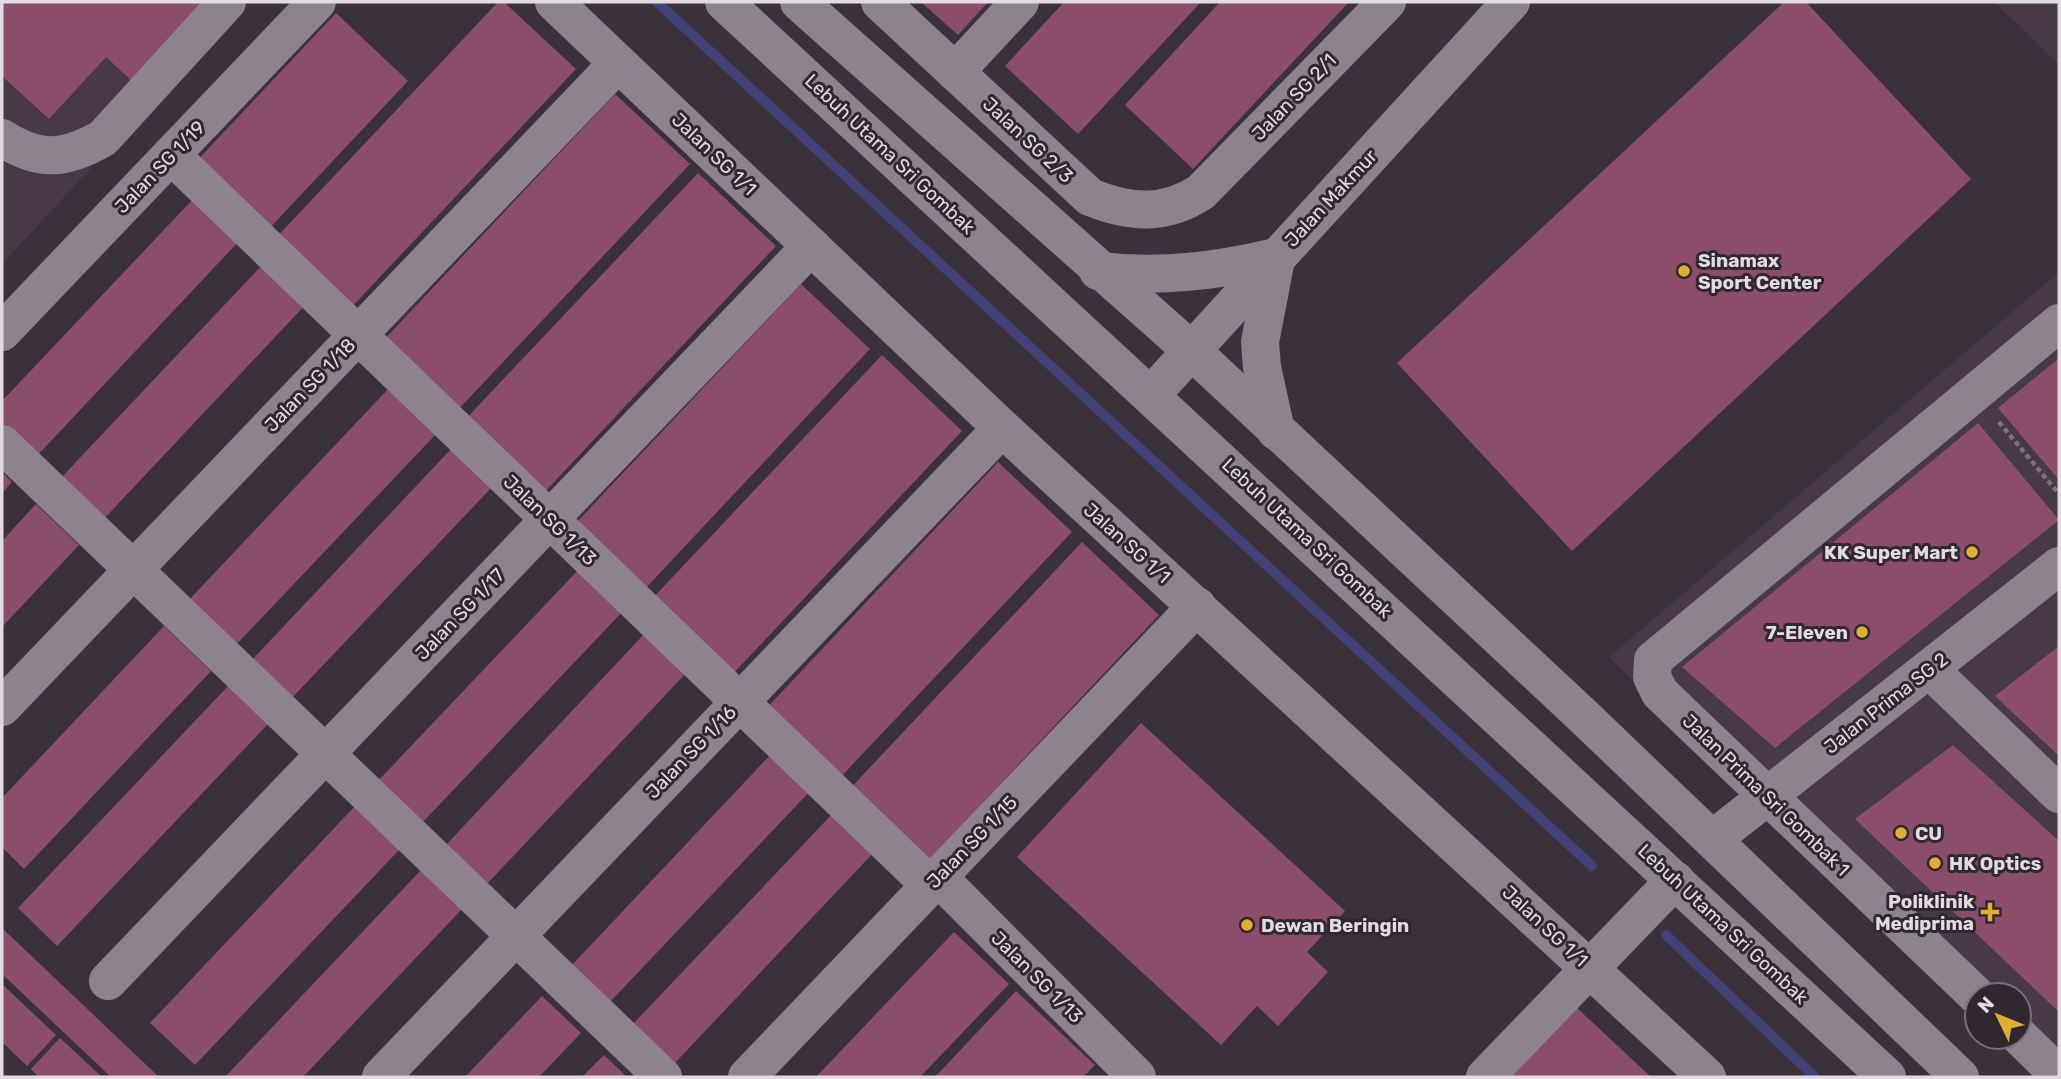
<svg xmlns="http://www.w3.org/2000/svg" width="2061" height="1079" viewBox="0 0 2061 1079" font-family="Rubik,sans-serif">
  <rect width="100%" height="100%" fill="#3b313b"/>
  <g fill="#483947">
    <path d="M2 2H245L2 264Z"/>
    <path d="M1994 2H2059V64Z"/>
    <path d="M2059 272V1077L2019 1037V995H1977V1012L1609 657Z"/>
  </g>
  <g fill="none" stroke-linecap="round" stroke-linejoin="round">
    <g stroke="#404177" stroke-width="10">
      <path d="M657 2 1592 866"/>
      <path d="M1666 935 1815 1077"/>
    </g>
  </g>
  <g fill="#8b4e6a">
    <path d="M2 2H215L137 86 106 57 49 119 2 76Z"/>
    <path d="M498 2H504L576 69 347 312 272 242Z"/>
    <path d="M921 2H988L958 35Z"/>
    <path d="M1064 2H1201L1078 134 1005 66Z"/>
    <path d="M1220 2H1349L1193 169 1125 105Z"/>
    <path d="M1784 2H1806L1971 179 1572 551 1397 363Z"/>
    <path d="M336 13 408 81 265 233 193 165Z"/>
    <path d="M615 94 690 164 453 415 379 345Z"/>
    <path d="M698 173 776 246 539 498 461 424Z"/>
    <path d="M196 196 241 239 34 459 2 428V401Z"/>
    <path d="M265 262 308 302 101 522 58 481Z"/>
    <path d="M801 284 870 349 643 591 573 526Z"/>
    <path d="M882 355 962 431 730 677 650 601Z"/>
    <path d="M2059 358V480L1998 408Z"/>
    <path d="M390 387 438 432 234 647 187 602Z"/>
    <path d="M1978 423 2059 520 1775 748 1682 667Z"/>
    <path d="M453 447 494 485 290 700 250 662Z"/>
    <path d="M998 462 1072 532 836 782 762 713Z"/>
    <path d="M2 472 12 482 2 493Z"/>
    <path d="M36 504 79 545 2 627V541Z"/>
    <path d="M1082 542 1159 615 923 866 845 794Z"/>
    <path d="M581 567 625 609 421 824 377 782Z"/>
    <path d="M164 626 211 671 24 869 2 847V798Z"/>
    <path d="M647 631 689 670 486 885 445 846Z"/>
    <path d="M2059 646V756L1995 696Z"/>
    <path d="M228 686 268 724 57 946 18 908Z"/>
    <path d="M1141 723 1345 911 1307 952 1328 972 1278 1026 1257 1006 1221 1045 1017 857Z"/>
    <path d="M1953 745 2059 841V1012L1855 819Z"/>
    <path d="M774 751 813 788 609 1003 571 966Z"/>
    <path d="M355 806 400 849 195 1065 150 1023Z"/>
    <path d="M836 810 877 849 674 1064 632 1025Z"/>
    <path d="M422 869 463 908 303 1077H225Z"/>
    <path d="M2 928 159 1077H111L2 974Z"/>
    <path d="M954 932 1009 984 920 1077H816Z"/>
    <path d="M2 984 56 1035 27 1066 2 1042Z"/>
    <path d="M1016 991 1095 1065 1083 1077H935Z"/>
    <path d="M542 996 581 1033 539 1077H465Z"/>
    <path d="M1576 1007 1651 1077H1510Z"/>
    <path d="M60 1038 102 1077H39L31 1069Z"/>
    <path d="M604 1055 627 1077H582Z"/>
  </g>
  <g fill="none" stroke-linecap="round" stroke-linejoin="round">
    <path stroke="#7b727a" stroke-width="4.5" stroke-dasharray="5 3.5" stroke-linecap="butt" d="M1999 422 2059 494"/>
    <g stroke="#8e828d" stroke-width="38">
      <path d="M554 2 1002 428 1707 1077"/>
      <path d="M724 2 1887 1077"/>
      <path d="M799 2 1192 351 1582 715 1960 1077"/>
      <path d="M880 2 1090 197C1129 213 1165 216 1201 192L1387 2"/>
      <path d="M955 72 1020 2"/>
      <path d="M2 138C40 162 65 160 103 138L227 2"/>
      <path d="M171 155 930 885"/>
      <path d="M1276 259 1260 342 1262 367 1276 431"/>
      <path d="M1098 271C1161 278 1216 271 1276 257"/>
      <path d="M2 332 317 2"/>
      <path d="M1151 395 1511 2"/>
      <path d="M2 444 663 1077"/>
      <path d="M1929 669 2059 794"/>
      <path d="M2 707 618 63"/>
      <path d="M1713 839 2059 566"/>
      <path d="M938 877 1137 1077"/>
      <path d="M108 981 811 246"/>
      <path d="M1977 996 1660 693 1652 677 1653 660 2059 323"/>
      <path d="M2019 1036 2059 1075"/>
      <path d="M381 1077 1002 428"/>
      <path d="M747 1077 1197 606"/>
      <path d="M1485 1077 1675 880"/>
    </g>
  </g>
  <g fill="#dfb034" stroke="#312731" stroke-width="2.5">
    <circle cx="1684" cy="271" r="7"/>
    <circle cx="1972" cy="552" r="7"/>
    <circle cx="1862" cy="632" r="7"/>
    <circle cx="1901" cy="833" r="7"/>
    <circle cx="1935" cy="863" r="7"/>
    <path d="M1986.5 901.5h7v7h7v7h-7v7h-7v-7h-7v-7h7z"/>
    <circle cx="1247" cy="925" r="7"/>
  </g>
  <g text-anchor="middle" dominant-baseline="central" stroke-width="6" stroke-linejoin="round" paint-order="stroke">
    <g font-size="19" fill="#e2dbe1" stroke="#312731">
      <text transform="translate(1294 97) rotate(-46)">Jalan SG 2/1</text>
      <text transform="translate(1028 140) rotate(43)">Jalan SG 2/3</text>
      <text transform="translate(714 154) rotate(44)">Jalan SG 1/1</text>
      <text transform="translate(890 154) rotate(43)">Lebuh Utama Sri Gombak</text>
      <text transform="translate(160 167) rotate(-46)">Jalan SG 1/19</text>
      <text transform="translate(1331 198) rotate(-47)">Jalan Makmur</text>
      <text transform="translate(310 385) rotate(-46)">Jalan SG 1/18</text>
      <text transform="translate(550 520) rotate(44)">Jalan SG 1/13</text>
      <text transform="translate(1307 538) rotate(43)">Lebuh Utama Sri Gombak</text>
      <text transform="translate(1127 543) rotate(42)">Jalan SG 1/1</text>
      <text transform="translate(460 614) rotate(-46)">Jalan SG 1/17</text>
      <text transform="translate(1886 703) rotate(-38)">Jalan Prima SG 2</text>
      <text transform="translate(691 752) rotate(-46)">Jalan SG 1/16</text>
      <text transform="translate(1766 795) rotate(44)">Jalan Prima Sri Gombak 1</text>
      <text transform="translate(972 842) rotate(-46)">Jalan SG 1/15</text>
      <text transform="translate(1723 924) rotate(43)">Lebuh Utama Sri Gombak</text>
      <text transform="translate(1545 926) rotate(43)">Jalan SG 1/1</text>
      <text transform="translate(1037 977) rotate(45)">Jalan SG 1/13</text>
    </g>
    <g font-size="19" font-weight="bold" fill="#e2dbe1" stroke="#312731" text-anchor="start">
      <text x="1698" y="260">Sinamax<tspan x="1698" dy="22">Sport Center</tspan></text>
      <text x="1958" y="552" text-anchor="end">KK Super Mart</text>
      <text x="1848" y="632" text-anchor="end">7-Eleven</text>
      <text x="1915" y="833">CU</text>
      <text x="1949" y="863">HK Optics</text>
      <text x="1974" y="901" text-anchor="end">Poliklinik<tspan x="1974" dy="22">Mediprima</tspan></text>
      <text x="1261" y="925">Dewan Beringin</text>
    </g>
  </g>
  <rect width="2061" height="1079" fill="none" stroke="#e2dbe1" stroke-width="7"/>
  <g transform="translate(1998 1016) rotate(313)"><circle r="33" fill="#312731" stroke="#786f77" stroke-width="2"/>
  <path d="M0-5L12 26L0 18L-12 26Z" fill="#dfb034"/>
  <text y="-10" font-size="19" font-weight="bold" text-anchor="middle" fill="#e2dbe1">N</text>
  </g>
</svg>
